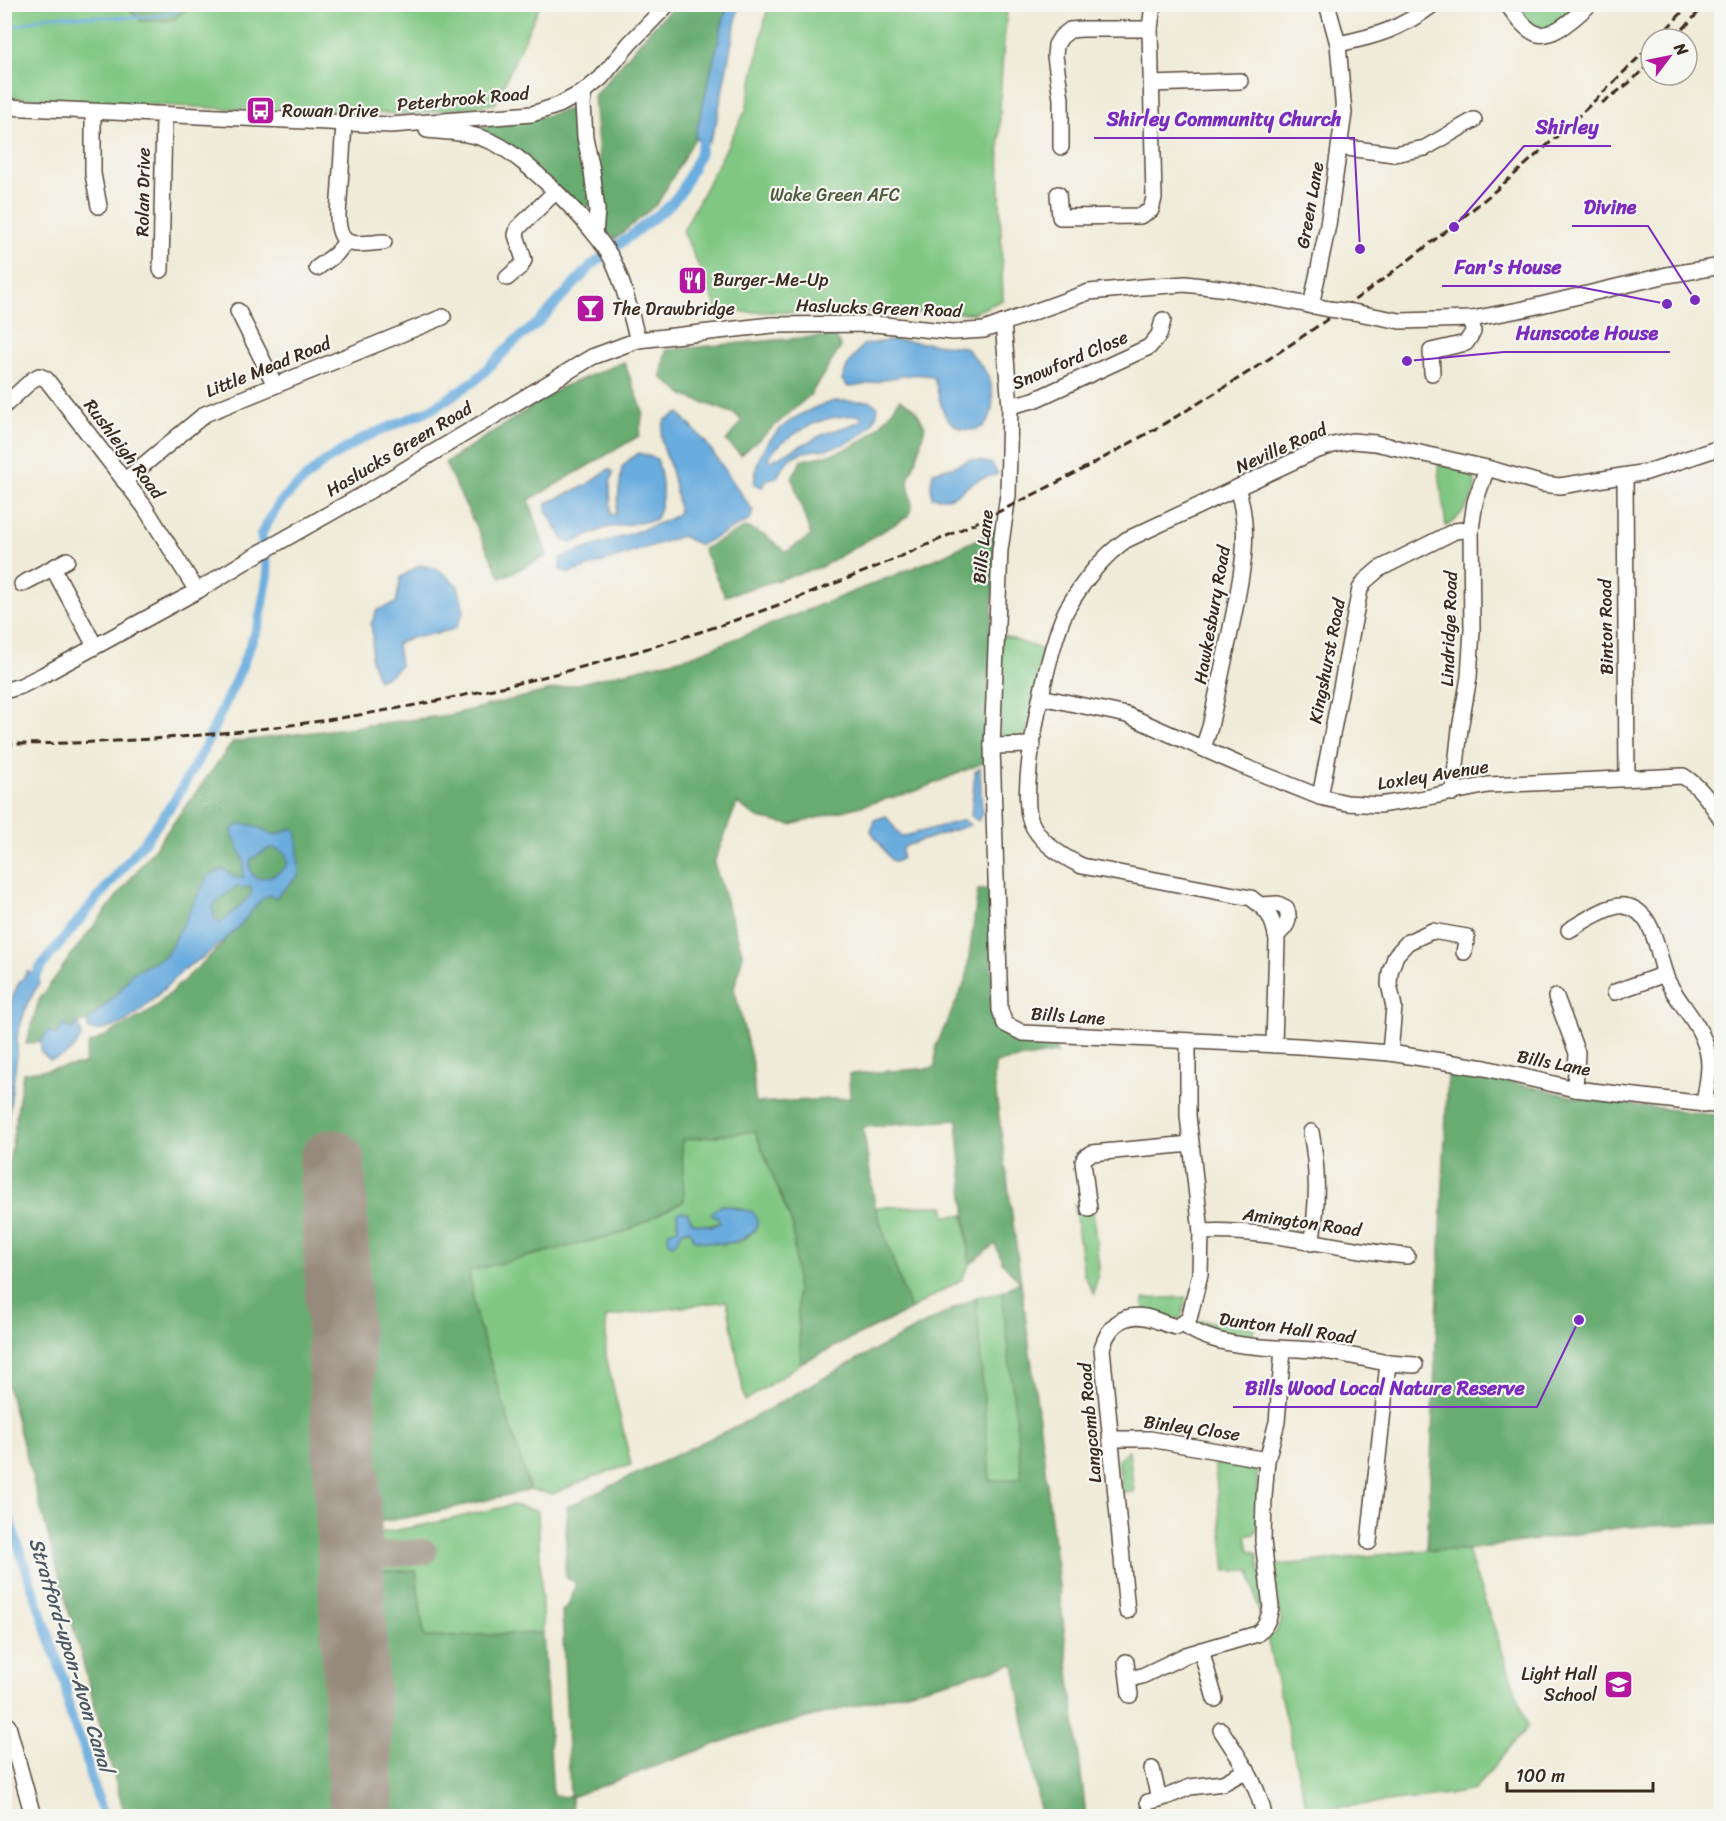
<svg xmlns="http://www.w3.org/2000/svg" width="1726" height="1821" viewBox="0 0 1726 1821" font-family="Sriracha,sans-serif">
  <rect width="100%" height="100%" fill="#f6f6f2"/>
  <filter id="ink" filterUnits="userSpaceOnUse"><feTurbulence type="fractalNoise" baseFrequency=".0167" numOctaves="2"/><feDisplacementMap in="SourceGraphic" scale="12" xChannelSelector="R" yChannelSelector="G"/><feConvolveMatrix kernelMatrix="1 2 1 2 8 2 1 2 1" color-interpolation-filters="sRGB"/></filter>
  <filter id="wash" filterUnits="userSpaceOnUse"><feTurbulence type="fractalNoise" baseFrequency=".008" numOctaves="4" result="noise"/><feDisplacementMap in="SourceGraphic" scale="24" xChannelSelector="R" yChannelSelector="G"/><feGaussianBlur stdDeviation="1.35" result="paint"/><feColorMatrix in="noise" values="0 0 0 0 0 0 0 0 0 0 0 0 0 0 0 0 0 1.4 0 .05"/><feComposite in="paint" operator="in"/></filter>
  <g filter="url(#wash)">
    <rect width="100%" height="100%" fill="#f0ebd8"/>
    <g fill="#80c783" stroke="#5e7850" stroke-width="1.5" fill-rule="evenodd">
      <path d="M187 4 540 5 495 104 414 114 270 111 5 97V5H125L136 17 154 18Z"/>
      <path d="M768 5H1008C995 102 1000 202 1003 300L973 313 719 312 683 231 746 110Z"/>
      <path d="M1508 5H1590L1541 35Z"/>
      <path d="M1438 464C1447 466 1463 467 1469 473 1487 487 1460 519 1446 526Z"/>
      <path d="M1001 635 1043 650 1027 731 1020 739H1005L1000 735Z"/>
      <path d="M755 1131 793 1227 801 1363 745 1401 727 1301 606 1317V1356L631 1465 595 1476 552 1494 530 1490 475 1313 469 1271 623 1233 682 1140ZM722 1205 740 1208 755 1230 742 1241 724 1244 693 1236 690 1229 683 1231 680 1236 674 1231 678 1229 677 1221 688 1213C688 1214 690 1221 691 1222 695 1225 716 1225 720 1223L717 1217 712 1215Z"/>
      <path d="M347 1152 374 1534 425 1525 512 1505 538 1511 543 1633 424 1637 416 1571H377L387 1816H331L323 1638 319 1336 310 1160Z"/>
      <path d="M1074 1204 1080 1205 1093 1212 1099 1268 1094 1294 1084 1275Z"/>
      <path d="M944 1206 946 1216 964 1215 970 1264 961 1280 910 1310 875 1207Z"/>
      <path d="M1002 1292 1023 1478 990 1482 976 1297Z"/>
      <path d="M1186 1297 1182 1316 1176 1320 1144 1310 1143 1299Z"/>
      <path d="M1196 1321 1244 1323 1245 1325 1254 1328 1252 1340C1233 1337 1208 1338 1196 1321Z"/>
      <path d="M1129 1450 1134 1492H1122L1118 1459Z"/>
      <path d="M1214 1460 1257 1470V1529L1254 1534 1246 1536 1249 1550 1257 1553 1266 1602 1261 1623 1250 1570 1226 1571Z"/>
      <path d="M1427 1550H1467L1528 1726 1474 1790 1448 1795 1307 1811 1267 1638 1276 1632 1281 1619 1271 1566Z"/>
    </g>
    <g fill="#68ac71" stroke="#526b48" stroke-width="1.5">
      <path d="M126 5H192L173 20 141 21Z"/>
      <path d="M675 5H727L695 138 658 203 615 239 605 230 594 96 650 30Z"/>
      <path d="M577 107 590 205 584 212 477 128 545 116Z"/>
      <path d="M835 336 841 347 810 395 741 455 726 441 742 421 735 414 685 396 661 377 666 350 799 338Z"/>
      <path d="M624 362 643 411 639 436 529 500 547 556 501 578 445 463 562 387Z"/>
      <path d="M900 399 915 409 925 426 917 458 908 480 912 506 909 516 821 567 725 596 703 549 746 527 766 536 786 552 811 536 792 478 802 460C853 451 872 443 900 399Z"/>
      <path d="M996 530 985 762 916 791 791 825 758 818 737 803 714 863 743 955 734 988 753 1066 755 1103 850 1098 849 1074 935 1068 936 1046 966 980 978 890 990 889 994 1024 1014 1038 1053 1042 1057 1053 995 1063 994 1079 1042 1442 1086 1816H1041L1014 1664 738 1736 571 1797 572 1816H387L376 1571H416L424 1637 543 1633 553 1796 570 1797 562 1611 568 1606 576 1583 565 1576 567 1507 749 1420 858 1359 976 1297 990 1481 1022 1478 1002 1292 1020 1282 1003 1263 995 1244 970 1264 957 1120 863 1127 875 1207 910 1310 801 1363 793 1227 755 1131 682 1140 684 1201 623 1233 469 1271 475 1313 530 1490 417 1516 373 1523 347 1152 310 1160 319 1336 323 1638 331 1816H125L5 1378V1189L23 1073 84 1064 88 1045 151 1011 223 944 196 901 166 956 132 973 119 992 88 1021 79 1023 72 1029 57 1035 48 1031 41 1041 26 1044 39 1000 72 954 157 845 233 742 449 715 692 656 940 557Z"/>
      <path d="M1448 1067 1579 1098 1721 1116V1523L1624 1527 1467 1550H1427Z"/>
    </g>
    <g fill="#69acde" stroke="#526b7e" stroke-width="1.5" fill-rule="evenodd">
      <path d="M727 5H739L716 123 709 143 695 138Z"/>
      <path d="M893 340 965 347C972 356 987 369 990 381 995 401 995 432 967 430 959 429 952 424 947 418 939 406 939 392 934 378 912 367 873 386 848 387L842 380 847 366 863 345Z"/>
      <path d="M835 401H870L878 407C876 431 849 445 826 449 814 451 800 450 790 459 784 463 780 473 776 478L767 479 762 487 754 484C756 475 756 463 760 456 773 427 806 408 835 401ZM859 415 862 421 824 434 771 461 768 459C775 444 805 426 821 421 833 416 847 416 859 415Z"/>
      <path d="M679 413 707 444 753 511 750 520 700 545 682 536 570 573 560 570V558L655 525 672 518 679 512C677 498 675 483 671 470 666 450 656 442 665 420Z"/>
      <path d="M639 453 657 459C663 479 666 501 655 520L605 528 572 543 564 541 546 510 547 503 585 486 609 469 613 472 610 484 611 515 616 514 622 467 631 458Z"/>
      <path d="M970 459 992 464 998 474C989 477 979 478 971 484 955 494 955 501 932 497L931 485 933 472 955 466Z"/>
      <path d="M420 565 438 569 458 586 464 611 456 628C437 636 414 633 397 644L400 666 391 674 378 680 371 659 373 638 371 624 377 610 396 603 401 577Z"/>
      <path d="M980 768 982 813 978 821 971 816 975 772Z"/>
      <path d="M886 816 901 837 964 820 970 825 908 845 902 849V858L896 862 891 860 871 831 874 820Z"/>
      <path d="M239 824 253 825 275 835 293 828 297 832 299 875 275 898 270 895C257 900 251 914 241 924 230 936 215 948 202 958 197 961 191 964 186 968 161 988 125 1039 88 1029V1021L119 992 132 973 166 956 208 876 223 869 236 878H243L244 861 231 831ZM270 848H275L285 853 288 862C282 875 269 878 256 878 249 872 249 867 251 859ZM237 886 244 888 250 886 252 891 248 898 221 923 216 921 212 908 216 902Z"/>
      <path d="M28 971 40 982 27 1004 17 1037V1055L5 1141V1017L17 986Z"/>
      <path d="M78 1023 82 1035C75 1049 66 1058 50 1060L41 1052V1041L48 1031 57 1035 63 1025 72 1029Z"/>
      <path d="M722 1205 753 1212C758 1221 760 1226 751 1233 733 1247 718 1244 695 1240L689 1229 683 1231 674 1244 670 1243 668 1238 669 1232 678 1229 677 1213 682 1211 688 1213C692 1228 699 1222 712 1226L720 1223 717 1217 711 1215 714 1210Z"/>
    </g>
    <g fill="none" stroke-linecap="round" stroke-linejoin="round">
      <path stroke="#69acde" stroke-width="3" d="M4 19 19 26C28 23 39 17 50 16 80 13 168 27 187 4"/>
      <g stroke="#69acde" stroke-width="10">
        <path d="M28 990 42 965 145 841 175 800 203 751 240 671 259 623 268 575 261 534 279 504 291 491 324 462 363 438 432 409 476 380 514 342 538 323 591 266 668 207 681 192 699 155 706 128"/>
        <path d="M4 1504 65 1683 70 1716 84 1748 89 1772 104 1816"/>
      </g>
      <path stroke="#968a7b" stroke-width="26" d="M351 1557 424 1552"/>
      <path stroke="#968a7b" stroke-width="66" d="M332 1162 362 1816"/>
    </g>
  </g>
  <g filter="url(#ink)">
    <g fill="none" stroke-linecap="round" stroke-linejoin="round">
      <defs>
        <g id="minor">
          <path d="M1507 4C1514 13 1523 27 1533 32 1550 43 1577 15 1590 4"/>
          <path d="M1338 44C1378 36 1400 29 1434 4"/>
          <path d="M1151 84 1240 81"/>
          <path d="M585 91 583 104 585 137 592 171 597 210 595 234"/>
          <path d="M4 107 391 125 532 114 559 105 585 91 601 78 630 43 668 4"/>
          <path d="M93 112V174L99 206"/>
          <path d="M344 124 338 215C338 251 356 244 384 242"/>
          <path d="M427 130C449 132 469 132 490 141 523 154 597 228 613 261 625 285 630 314 638 340"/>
          <path d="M1061 147V99L1055 56 1056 45 1061 37 1070 30 1082 29H1150"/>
          <path d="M1340 147 1394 154 1425 148 1474 120"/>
          <path d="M1058 194 1060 217 1140 216 1151 210 1154 198 1150 29 1153 4"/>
          <path d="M317 268 336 254 346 242"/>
          <path d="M161 270 164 115"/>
          <path d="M507 278 521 266 524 260 516 235 518 228 555 192"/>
          <path d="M1311 306 1328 225 1344 113 1338 44 1327 4"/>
          <path d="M238 311 275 385"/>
          <path d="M1353 312 1400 321 1472 319 1524 309 1667 275 1722 266"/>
          <path d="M1003 323 1010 406 1008 495 1000 550 992 746 1000 1010 1005 1024 1023 1033 1299 1046 1390 1053 1485 1068 1575 1089 1722 1106"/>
          <path d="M1432 373 1431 351 1466 343 1473 332 1472 319"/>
          <path d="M4 406 32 380 39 376 46 379 144 506 197 591"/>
          <path d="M1010 406 1034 400 1149 347 1159 335 1163 320"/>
          <path d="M1625 476 1627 778"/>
          <path d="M124 481 205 414 443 317"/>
          <path d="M53 568 95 646"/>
          <path d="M22 584 67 560"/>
          <path d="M4 691 21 686 43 675 197 591 251 558 371 490 592 357 638 340 772 325 875 324 953 332 984 330 1089 292 1143 287 1185 284 1228 289 1329 309"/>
          <path d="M1041 697 1127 715 1240 765 1320 797 1347 803 1379 805 1419 799 1488 785 1683 776C1701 787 1710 802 1722 820"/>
          <path d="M992 746 1033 745"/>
          <path d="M1203 748 1210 727C1217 694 1224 661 1231 628 1240 582 1253 535 1237 488"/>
          <path d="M1453 793 1460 729 1469 677 1472 630 1471 529 1475 502 1487 468"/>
          <path d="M1320 797 1360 589 1365 581 1379 569 1455 531 1471 529"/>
          <path d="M1261 905 1278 904 1286 908C1292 921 1285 928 1276 936"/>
          <path d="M1569 930C1583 922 1609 904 1624 906 1657 910 1657 959 1668 982 1680 1005 1700 1023 1707 1050 1712 1067 1706 1087 1704 1105"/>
          <path d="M1615 992 1665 974"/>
          <path d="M1556 997 1577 1053 1575 1089"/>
          <path d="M1274 1045 1277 940C1273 918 1269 911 1251 898L1082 866C1063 857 1040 843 1031 822 1017 788 1049 642 1067 609 1082 583 1102 557 1126 540L1313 452 1333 445 1352 441 1375 443 1487 468 1543 484 1560 486 1647 472 1722 447"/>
          <path d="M1390 1053 1394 1007 1389 984 1390 972 1396 955 1408 942 1432 931 1467 937 1464 952"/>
          <path d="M1089 1209 1083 1162 1085 1157 1092 1153 1191 1144"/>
          <path d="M1201 1232C1269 1228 1339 1250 1407 1256"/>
          <path d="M1311 1243C1318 1207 1318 1168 1311 1132"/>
          <path d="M1183 1324C1217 1350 1274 1347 1314 1350 1339 1352 1364 1359 1388 1363L1369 1542"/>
          <path d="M1388 1363 1415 1365"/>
          <path d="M1111 1439H1150L1267 1460"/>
          <path d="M1127 1611 1102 1348C1108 1328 1121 1313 1145 1317 1156 1319 1166 1325 1177 1327L1189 1319 1200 1274 1201 1232 1188 1116V1041"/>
          <path d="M1201 1650 1215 1699"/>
          <path d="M1126 1662 1130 1695"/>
          <path d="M1129 1679 1142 1676 1186 1655 1257 1634C1266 1627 1269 1618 1271 1607L1263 1541 1264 1497 1267 1460 1277 1422 1283 1349"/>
          <path d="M4 1722 8 1726 33 1816"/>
          <path d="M1221 1730C1239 1758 1258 1783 1264 1816"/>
          <path d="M1152 1769 1159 1799"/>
          <path d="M1148 1802 1166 1797 1190 1787 1223 1783 1247 1770"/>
        </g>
      </defs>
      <use href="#minor" stroke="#56473a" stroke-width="18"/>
      <use href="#minor" stroke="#fff" stroke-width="15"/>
      <g stroke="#3b2a1e" stroke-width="3" stroke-dasharray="9 4.5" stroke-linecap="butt">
        <path d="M1657 39 1690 4"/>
        <path d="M1674 39 1706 4"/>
        <path d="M1602 103 1629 83 1651 63"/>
        <path d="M4 744C547 744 1082 538 1496 190 1550 145 1601 95 1651 45"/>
      </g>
      <defs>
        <path id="minor-bridge" d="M1329 309 1353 312"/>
      </defs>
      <use href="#minor-bridge" stroke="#56473a" stroke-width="18" stroke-linecap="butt"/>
      <use href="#minor-bridge" stroke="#fff" stroke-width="15"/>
    </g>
  </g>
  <defs>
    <symbol id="bus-square" viewBox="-11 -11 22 22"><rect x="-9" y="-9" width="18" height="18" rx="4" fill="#b5179e" stroke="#f6f6f2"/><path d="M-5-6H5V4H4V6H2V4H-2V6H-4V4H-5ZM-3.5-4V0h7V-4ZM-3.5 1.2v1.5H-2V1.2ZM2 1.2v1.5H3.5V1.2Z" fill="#fff"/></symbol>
    <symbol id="restaurant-square" viewBox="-11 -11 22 22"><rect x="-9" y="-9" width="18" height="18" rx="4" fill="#b5179e" stroke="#f6f6f2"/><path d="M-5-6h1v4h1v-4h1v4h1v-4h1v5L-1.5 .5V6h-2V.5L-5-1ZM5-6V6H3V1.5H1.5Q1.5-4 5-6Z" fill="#fff"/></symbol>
    <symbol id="bar-square" viewBox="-11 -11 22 22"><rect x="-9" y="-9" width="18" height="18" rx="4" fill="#b5179e" stroke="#f6f6f2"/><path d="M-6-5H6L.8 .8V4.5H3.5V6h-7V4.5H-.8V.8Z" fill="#fff"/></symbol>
    <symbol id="school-square" viewBox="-11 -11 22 22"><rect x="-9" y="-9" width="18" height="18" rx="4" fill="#b5179e" stroke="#f6f6f2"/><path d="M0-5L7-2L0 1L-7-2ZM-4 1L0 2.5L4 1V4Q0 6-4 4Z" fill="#fff"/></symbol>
  </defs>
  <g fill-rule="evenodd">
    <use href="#bus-square" x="244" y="94" width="33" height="33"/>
    <use href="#restaurant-square" x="676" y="264" width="33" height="33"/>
    <use href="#bar-square" x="574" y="292" width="33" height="33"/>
    <use href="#school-square" x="1602" y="1668" width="33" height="33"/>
  </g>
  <g text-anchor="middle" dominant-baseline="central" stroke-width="4.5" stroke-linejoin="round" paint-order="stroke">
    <g font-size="18" fill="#3b2a1e" stroke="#f6f6f2">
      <text transform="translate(463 99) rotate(-5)">Peterbrook Road</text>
      <text transform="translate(143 192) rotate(-89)">Rolan Drive</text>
      <text transform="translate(1310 205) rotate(-80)">Green Lane</text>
      <text transform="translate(879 308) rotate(2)">Haslucks Green Road</text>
      <text transform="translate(1070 360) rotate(-23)">Snowford Close</text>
      <text transform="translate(268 367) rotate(-22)">Little Mead Road</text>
      <text transform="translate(1281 448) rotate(-24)">Neville Road</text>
      <text transform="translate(124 449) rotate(53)">Rushleigh Road</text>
      <text transform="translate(399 449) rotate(-31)">Haslucks Green Road</text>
      <text transform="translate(983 547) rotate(-84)">Bills Lane</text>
      <text transform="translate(1212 615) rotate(-80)">Hawkesbury Road</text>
      <text transform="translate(1606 627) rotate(-91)">Binton Road</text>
      <text transform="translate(1449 629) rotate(-88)">Lindridge Road</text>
      <text transform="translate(1327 661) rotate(-79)">Kingshurst Road</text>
      <text transform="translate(1433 775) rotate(-9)">Loxley Avenue</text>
      <text transform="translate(1068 1016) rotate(4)">Bills Lane</text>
      <text transform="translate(1554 1063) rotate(11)">Bills Lane</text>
      <text transform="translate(1302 1222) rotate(8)">Amington Road</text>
      <text transform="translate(1287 1328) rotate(8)">Dunton Hall Road</text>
      <text transform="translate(1090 1423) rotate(-95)">Langcomb Road</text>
      <text transform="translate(1192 1428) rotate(8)">Binley Close</text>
    </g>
    <g font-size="18" fill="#3b2a1e" stroke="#f6f6f2" text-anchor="start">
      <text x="282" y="111">Rowan Drive</text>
      <text x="713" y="280">Burger-Me-Up</text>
      <text x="612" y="309">The Drawbridge</text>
      <text x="1597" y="1674" text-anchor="end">Light Hall<tspan x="1597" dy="21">School</tspan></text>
    </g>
    <g font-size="18" fill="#50593c" stroke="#f6f6f2">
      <text x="835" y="195">Wake Green AFC</text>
    </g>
    <g font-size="20" font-style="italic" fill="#4b5861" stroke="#f6f6f2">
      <text transform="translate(71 1655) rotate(73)">Stratford-upon-Avon Canal</text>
    </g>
  </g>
  <path fill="none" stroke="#7b2cbf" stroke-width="2" d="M1360 249L1354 138H1094M1454 227L1524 146H1611M1695 300L1648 226H1572M1667 304L1574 286H1442M1407 361L1504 352H1670M1579 1320L1537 1407H1233"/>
  <g fill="#7b2cbf" stroke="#f6f6f2" stroke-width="2">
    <circle cx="1360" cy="249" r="6"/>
    <circle cx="1454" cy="227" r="6"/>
    <circle cx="1695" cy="300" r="6"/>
    <circle cx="1667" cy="304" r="6"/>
    <circle cx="1407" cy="361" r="6"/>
    <circle cx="1579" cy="1320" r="6"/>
  </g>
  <g font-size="20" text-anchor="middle" font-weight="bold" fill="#7b2cbf" stroke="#f6f6f2" stroke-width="4.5" stroke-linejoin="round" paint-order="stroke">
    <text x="1224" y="126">Shirley Community Church</text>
    <text x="1567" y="134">Shirley</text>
    <text x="1610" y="214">Divine</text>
    <text x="1508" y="274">Fan's House</text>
    <text x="1587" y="340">Hunscote House</text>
    <text x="1385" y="1395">Bills Wood Local Nature Reserve</text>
  </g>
  <rect width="1726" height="1821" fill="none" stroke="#f6f6f2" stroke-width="24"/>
  <g transform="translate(1669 57) rotate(58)"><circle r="28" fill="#f6f6f2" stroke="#aba49d" stroke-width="1.5"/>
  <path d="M0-4.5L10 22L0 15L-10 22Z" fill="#b5179e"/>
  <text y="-9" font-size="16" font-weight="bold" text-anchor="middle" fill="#3b2a1e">N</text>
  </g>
  <path d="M1507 1782v9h146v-9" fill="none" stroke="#3b2a1e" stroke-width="3"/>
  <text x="1516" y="1782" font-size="18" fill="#3b2a1e" stroke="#f6f6f2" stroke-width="4.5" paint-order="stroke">100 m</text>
</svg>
